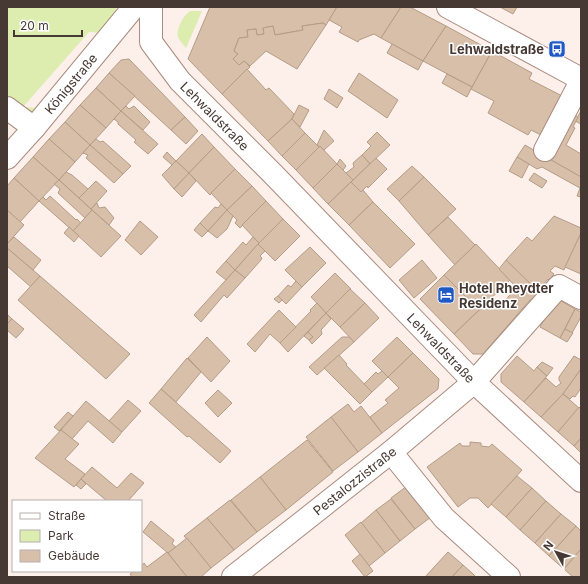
<svg xmlns="http://www.w3.org/2000/svg" width="588" height="584" viewBox="0 0 588 584" font-family="Inter,sans-serif">
  <rect width="100%" height="100%" fill="#fdefea"/>
  <g fill="#dcedaf">
    <path d="M7 7H116V13L103 33 89 32 23 107 38 108 30 120 7 102Z"/>
    <path d="M190 11H202L186 48C178 38 175 37 180 24 183 18 185 15 190 11Z"/>
  </g>
  <g fill="#d8bfa9" stroke="#b49c86">
    <path d="M210 7H337L326 25 323 23 302 26 303 30 275 35 273 26 263 28 264 34 257 35 256 29 247 30 248 37 239 38 234 51 238 54 233 59 239 65 244 61 250 67 222 94 188 59Z"/>
    <path d="M337 7H401L381 38 374 34 359 40 358 42 339 32 342 27 329 20Z"/>
    <path d="M401 7H410L446 26 423 61 381 38Z"/>
    <path d="M500 7H517L513 14Z"/>
    <path d="M323 23 326 25 297 69 266 51 250 66 244 61 239 65 233 59 238 54 234 51 239 38 248 37 247 30 256 29 257 35 264 34 263 28 273 26 275 35 303 30 302 26Z"/>
    <path d="M446 26 492 51 472 87 423 61Z"/>
    <path d="M392 44 423 61 418 70 387 53Z"/>
    <path d="M492 51 532 73 529 79 568 99 547 138 531 130 528 135 488 113 494 101 471 89Z"/>
    <path d="M129 59 185 117 171 130 109 73 121 60Z"/>
    <path d="M247 69 266 90 269 88 294 114 291 120 268 141 222 94Z"/>
    <path d="M109 73 135 96 121 111 96 88Z"/>
    <path d="M359 73 398 100 387 118 348 91Z"/>
    <path d="M447 74 472 87 467 97 442 83Z"/>
    <path d="M96 88 121 111 106 128 80 105Z"/>
    <path d="M329 89 343 98 337 108 324 99Z"/>
    <path d="M80 105 106 128 90 145 65 122Z"/>
    <path d="M299 105 309 110 300 127 292 119Z"/>
    <path d="M126 106 129 109 134 106 150 122 143 130 121 111Z"/>
    <path d="M121 111 158 144 148 154 134 142 136 140 118 124V122L114 119Z"/>
    <path d="M581 111V124L575 121Z"/>
    <path d="M573 114 578 117 573 127 575 128 566 145 581 154V177L549 159Z"/>
    <path d="M185 117 198 131 186 144 171 130Z"/>
    <path d="M292 119 305 133 282 156 268 141Z"/>
    <path d="M65 122 90 145 75 162 49 139Z"/>
    <path d="M324 130 334 141 324 150 317 145Z"/>
    <path d="M377 132 390 145 370 164 362 155 371 146 367 142Z"/>
    <path d="M305 133 319 147 296 170 282 156Z"/>
    <path d="M202 134 214 147 189 173 176 161Z"/>
    <path d="M49 139 75 162 59 180 33 157Z"/>
    <path d="M96 139 100 142 103 141 131 166 123 174 90 145Z"/>
    <path d="M90 145 123 174 114 183 86 158 88 155 83 153Z"/>
    <path d="M525 145 581 177V197L577 196 580 188 542 167 537 169 517 157Z"/>
    <path d="M320 146 337 164 313 188 296 170Z"/>
    <path d="M214 147 235 169 210 195 189 173Z"/>
    <path d="M167 152 176 161 172 165 163 157Z"/>
    <path d="M362 155 370 164 353 180 346 173 354 167 353 163Z"/>
    <path d="M33 157 59 180 39 201 14 178Z"/>
    <path d="M517 157 529 164 522 178 509 171Z"/>
    <path d="M376 158 387 169 368 188 367 186 361 192 351 182Z"/>
    <path d="M340 159 346 166 343 170 337 164Z"/>
    <path d="M176 161 189 173 174 189 162 175Z"/>
    <path d="M337 164 353 180 328 204 313 188Z"/>
    <path d="M412 166 424 177 399 201 387 189Z"/>
    <path d="M235 169 252 186 227 210 211 193Z"/>
    <path d="M66 172 72 175 88 189 79 198 59 180Z"/>
    <path d="M189 173 196 181 182 197 174 189Z"/>
    <path d="M534 173 547 181 542 188 529 180Z"/>
    <path d="M424 177 456 209 428 235 399 201Z"/>
    <path d="M14 178 39 201 20 222 7 210V186Z"/>
    <path d="M59 180 92 210 85 218 58 193 60 189 54 184Z"/>
    <path d="M96 181 107 191 91 209 79 198Z"/>
    <path d="M351 182 361 192 363 190 373 202 349 225 328 204Z"/>
    <path d="M252 186 266 201 240 228 235 223 237 220 227 210Z"/>
    <path d="M50 196 76 220 77 219 81 223 73 231 39 201 43 197 46 200Z"/>
    <path d="M266 201 283 219 259 243 242 225Z"/>
    <path d="M373 202 415 244 390 268 349 225Z"/>
    <path d="M97 203 99 208 105 207 114 218 109 225 91 209Z"/>
    <path d="M221 204 227 210 208 231 200 223 215 207 218 208Z"/>
    <path d="M7 210 24 225 7 244Z"/>
    <path d="M92 210 121 236 101 257 73 231Z"/>
    <path d="M227 210 233 216 227 229 217 238 208 231Z"/>
    <path d="M554 216 581 228V233L564 270 555 266 550 271 554 274 549 281 548 279 537 292 506 260 527 237 532 241Z"/>
    <path d="M448 217 475 245 455 265 428 235Z"/>
    <path d="M283 219 300 236 275 261 258 244Z"/>
    <path d="M140 221 158 237 141 255 125 240Z"/>
    <path d="M200 223 208 231 202 237 194 230Z"/>
    <path d="M69 227 79 236 74 242 64 233Z"/>
    <path d="M581 233V274L565 267Z"/>
    <path d="M14 237 41 260 33 270 7 248V244Z"/>
    <path d="M253 237 259 243 235 270 226 261 243 242 246 245Z"/>
    <path d="M258 244 265 251 260 256 262 258 261 260 245 278 235 270Z"/>
    <path d="M476 244 510 280 479 310 444 275Z"/>
    <path d="M310 247 326 263 302 287 285 270Z"/>
    <path d="M7 248 40 276 31 287 7 266Z"/>
    <path d="M422 260 437 278 414 298 399 280Z"/>
    <path d="M506 260 538 291V294L533 299 530 300 483 354H473L454 334 491 299 499 306 517 288 499 269Z"/>
    <path d="M226 261 235 270 226 280 216 272Z"/>
    <path d="M235 270 245 278 227 298 224 295 201 322 194 315Z"/>
    <path d="M335 273 351 289 326 313 311 297Z"/>
    <path d="M444 275 479 310 454 334 420 299Z"/>
    <path d="M40 276 130 354 106 379 18 300Z"/>
    <path d="M296 281 302 287 286 304 278 296 288 285 291 287Z"/>
    <path d="M350 289 365 303 340 327 326 313Z"/>
    <path d="M278 296 282 300 279 303 274 299Z"/>
    <path d="M556 298 575 309 560 338 540 327Z"/>
    <path d="M317 303 326 313 288 352 280 343 311 311 310 310Z"/>
    <path d="M365 303 379 318 354 342 340 327Z"/>
    <path d="M575 309 581 312V317L572 333 565 329Z"/>
    <path d="M279 310 296 327 280 343 270 334 255 352 247 344Z"/>
    <path d="M326 313 331 319 321 330 322 334 312 344 309 340 313 337 308 332Z"/>
    <path d="M7 314 12 319 7 324Z"/>
    <path d="M12 319 24 329 16 338 7 330V324Z"/>
    <path d="M565 329 573 333 567 342 560 338Z"/>
    <path d="M308 332 313 337 309 340 304 336Z"/>
    <path d="M207 337 230 361 211 382 188 358Z"/>
    <path d="M342 337H349L354 342 317 375 309 367Z"/>
    <path d="M397 337 413 353 388 377 372 361Z"/>
    <path d="M413 353 439 379 438 389 382 433 370 417 388 403 385 400 399 388 388 377Z"/>
    <path d="M339 355 347 364 346 365 372 392 360 404 324 368Z"/>
    <path d="M517 356 534 371 537 367 547 376 524 402 501 382V374Z"/>
    <path d="M574 356 581 360V369L563 394 541 417 524 402 546 378 556 387 561 383 559 380V377Z"/>
    <path d="M187 358 201 372 176 402 161 389Z"/>
    <path d="M542 362 553 368 547 376 537 367Z"/>
    <path d="M581 369V388L575 397 573 396 570 399 563 394Z"/>
    <path d="M382 371 388 377 372 392 364 384 376 372 378 374Z"/>
    <path d="M161 389 231 451 220 463 189 436 187 437 149 403Z"/>
    <path d="M218 390 232 403 218 417 205 403Z"/>
    <path d="M563 394 579 408 558 432 541 417Z"/>
    <path d="M128 400 141 411 122 432 109 421Z"/>
    <path d="M86 401 122 432 113 443 88 421 72 439 61 430Z"/>
    <path d="M348 404 354 412 361 406 382 433 358 452 331 417Z"/>
    <path d="M579 407 581 409V438L574 446 558 432Z"/>
    <path d="M68 412 73 416 59 431 54 427Z"/>
    <path d="M331 417 358 452 333 471 306 437Z"/>
    <path d="M61 430 79 444 65 459 85 474 74 487 35 458Z"/>
    <path d="M581 438V453L574 446Z"/>
    <path d="M307 440 333 472 286 510 260 477Z"/>
    <path d="M470 442 481 443V446L489 447 492 444 522 470 488 508 478 498H470L458 507 427 467 460 443 462 446H470Z"/>
    <path d="M92 467 117 488 131 473 144 483 128 501H107L81 479Z"/>
    <path d="M517 476 532 488 506 517 491 504Z"/>
    <path d="M260 477 286 510 257 532 231 500Z"/>
    <path d="M81 479 86 484 81 489 76 485Z"/>
    <path d="M407 486 431 517 415 529 391 498Z"/>
    <path d="M532 488 546 501 520 530 506 517Z"/>
    <path d="M391 499 415 529 400 541 376 510Z"/>
    <path d="M230 500 257 532 234 550 207 518Z"/>
    <path d="M546 501 561 514 535 543 520 530Z"/>
    <path d="M376 510 400 541 385 553 361 523Z"/>
    <path d="M561 514 576 526 549 556 535 543Z"/>
    <path d="M207 518 234 550 211 568 184 536Z"/>
    <path d="M151 521 174 540 172 544 176 547 168 553 143 532Z"/>
    <path d="M361 522 385 553 369 566 345 535Z"/>
    <path d="M576 526 581 531V549L564 569 549 556Z"/>
    <path d="M187 538 211 568 201 577H187L168 553Z"/>
    <path d="M581 549V577H573L564 569Z"/>
    <path d="M167 552 187 577H132L130 574 134 571H141V566L144 563 147 567Z"/>
    <path d="M448 552 463 565 452 577H425Z"/>
    <path d="M360 554 373 571 365 577 352 561Z"/>
    <path d="M463 565 472 573 476 577H452Z"/>
  </g>
  <g fill="none" stroke-linecap="round" stroke-linejoin="round">
    <defs>
      <g id="minor">
        <path id="s1" d="M151 7V42L180 81 273 174 474 382 581 481"/>
        <path d="M448 7 581 79"/>
        <path d="M7 108 34 128"/>
        <path d="M545 150 581 81"/>
        <path id="s2" d="M7 158 34 128 134 7"/>
        <path d="M391 452 444 518 509 577"/>
        <path id="s3" d="M233 577 391 452 474 382 559 286 581 298"/>
      </g>
    </defs>
    <use href="#minor" stroke="#aa8b7f" stroke-width="24"/>
    <use href="#minor" stroke="#fff" stroke-width="22"/>
  </g>
  <defs>
    <symbol id="bus-square" viewBox="-11 -11 22 22"><rect x="-9" y="-9" width="18" height="18" rx="4" fill="#1e59c5" stroke="#fff"/><path d="M-5-6H5V4H4V6H2V4H-2V6H-4V4H-5ZM-3.5-4V0h7V-4ZM-3.5 1.2v1.5H-2V1.2ZM2 1.2v1.5H3.5V1.2Z" fill="#fff"/></symbol>
    <symbol id="hotel-square" viewBox="-11 -11 22 22"><rect x="-9" y="-9" width="18" height="18" rx="4" fill="#1e59c5" stroke="#fff"/><path d="M-6-4.5h1.5V1H6V5H4.5V3h-9V5H-6ZM-4 0a1.8 1.8 0 1 1 3.6 0ZM.5 0V-2.5h3Q6-2.5 6 0Z" fill="#fff"/></symbol>
  </defs>
  <g fill-rule="evenodd">
    <use href="#bus-square" x="547" y="39" width="20" height="20"/>
    <use href="#hotel-square" x="436" y="285" width="20" height="20"/>
  </g>
  <g text-anchor="middle" dominant-baseline="central" stroke-width="3" stroke-linejoin="round" paint-order="stroke">
    <g font-size="13" font-weight="bold" fill="#463934" stroke="#fff" text-anchor="end">
      <text x="544" y="49">Lehwaldstraße</text>
      <text x="459" y="288" text-anchor="start">Hotel Rheydter<tspan x="459" dy="15">Residenz</tspan></text>
    </g>
    <g font-size="13" fill="#463934" stroke="#fff">
      <text stroke="none"><textPath href="#s2" startOffset="98">Königstraße</textPath></text>
      <text stroke="none"><textPath href="#s1" startOffset="133">Lehwaldstraße</textPath></text>
      <text stroke="none"><textPath href="#s1" startOffset="457">Lehwaldstraße</textPath></text>
      <text stroke="none"><textPath href="#s3" startOffset="155">Pestalozzistraße</textPath></text>
    </g>
  </g>
  <rect width="588" height="584" fill="none" stroke="#463934" stroke-width="16"/>
  <rect x="12" y="500" width="130" height="72" fill="#ffffff" stroke="#b5b0ae"/>
  <rect x="20" y="513" width="20" height="6" fill="#ffffff" stroke="#b5b0ae"/>
  <text x="48" y="520" font-size="12" fill="#463934">Straße</text>
  <rect x="20" y="530" width="20" height="12" fill="#dcedaf" stroke="#b5b0ae"/>
  <text x="48" y="540" font-size="12" fill="#463934">Park</text>
  <rect x="20" y="550" width="20" height="12" fill="#d8bfa9" stroke="#b5b0ae"/>
  <text x="48" y="560" font-size="12" fill="#463934">Gebäude</text>
  <g transform="translate(556 552) rotate(309)" stroke="#ffffff" stroke-width="3" paint-order="stroke">
  <path d="M0-3L7 15L0 10L-7 15Z" fill="#463934"/>
  <text y="-6" font-size="11" font-weight="bold" text-anchor="middle" fill="#463934">N</text>
  </g>
  <path d="M14 30v6h68v-6" fill="none" stroke="#463934" stroke-width="2"/>
  <text x="20" y="30" font-size="12" fill="#463934" stroke="#ffffff" stroke-width="3" paint-order="stroke">20 m</text>
</svg>
